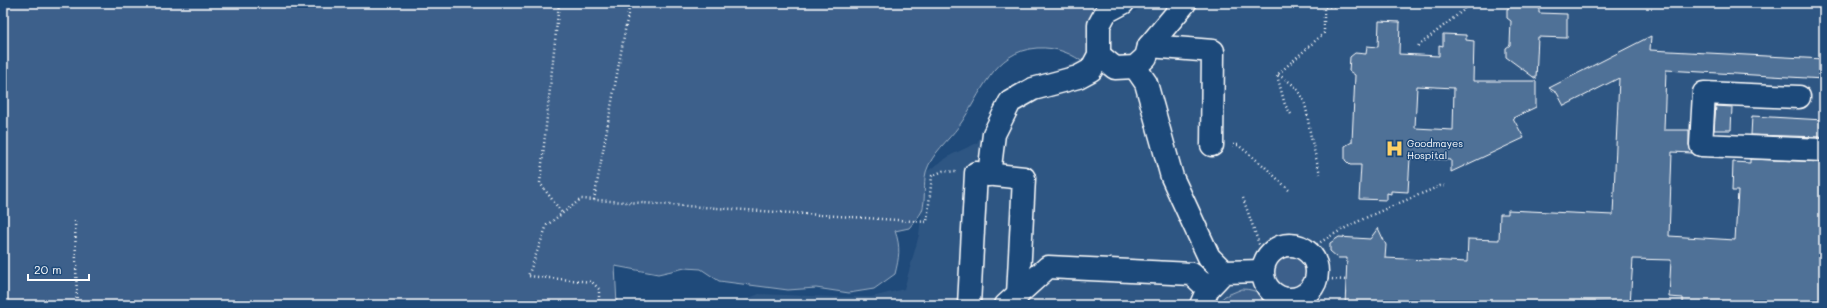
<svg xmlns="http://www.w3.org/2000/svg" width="1827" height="308" viewBox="0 0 1827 308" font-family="Mali,sans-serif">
  <rect width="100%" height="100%" fill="#1f4a7a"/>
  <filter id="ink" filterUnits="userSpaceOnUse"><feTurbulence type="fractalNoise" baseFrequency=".025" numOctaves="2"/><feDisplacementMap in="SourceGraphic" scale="8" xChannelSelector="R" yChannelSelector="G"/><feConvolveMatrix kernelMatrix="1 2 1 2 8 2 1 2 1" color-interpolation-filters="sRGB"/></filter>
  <g filter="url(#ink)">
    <path fill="#2e5683" d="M1148 3H1824V305H733L759 294 835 297H872L904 289 919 235 926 172 951 155 977 143 1005 92 1080 60 1087 65 1093 37Z"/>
    <g fill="#3c618b" stroke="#9eb0c5">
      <path d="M3 3H1101L1087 65C1071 53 1057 47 1037 48 993 51 981 95 959 126 948 141 932 153 926 172 923 184 926 200 922 211 919 217 913 223 909 228L895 231C901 247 899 258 895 274L874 289 849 293 816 288 788 290 719 281 701 269 685 268 658 274 615 266 617 305H3Z"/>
      <circle cx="1290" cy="272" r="19"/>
      <path d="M1242 289C1257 289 1265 296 1276 305H1215L1225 296Z"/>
    </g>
    <g fill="#507197" stroke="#fff" fill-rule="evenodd">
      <path d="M1517 3H1539V13L1567 14V38L1538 37 1536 79 1506 57V48L1510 45 1511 21 1507 18V9Z"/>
      <path d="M1379 21 1400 22 1399 54 1439 56V45L1443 46V34L1466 35V40L1474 41 1473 81H1536V107L1513 118 1524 138 1451 172V160L1410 158 1408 192 1391 191V194L1387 193V200L1359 199 1361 165H1350L1345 160V146L1352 142 1355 75 1349 71 1350 57 1355 53 1366 54 1367 46 1378 47ZM1417 86 1454 88 1453 130 1415 128Z"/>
      <path d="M1651 36 1650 50 1824 59V79L1666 70 1664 130H1689V145L1692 153 1672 152 1669 236 1735 240 1738 191H1732L1733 162 1750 163V159L1824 162V305H1683V298L1669 297 1671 260 1633 259 1630 304 1587 302V305H1443V303L1383 300V305H1345L1347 258H1338L1330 251V243L1339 237 1370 239 1378 228 1386 245 1385 258 1467 262 1468 239 1499 240 1500 214H1508V210L1613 215 1619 78 1564 106 1557 93 1549 88Z"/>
      <path d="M1716 106 1732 107 1731 130H1714Z"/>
      <path d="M1752 116 1824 120V137L1751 135Z"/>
    </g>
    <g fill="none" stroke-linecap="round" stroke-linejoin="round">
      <defs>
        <g id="minor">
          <path d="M1149 46 1213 51 1212 145"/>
          <path d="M1099 55 1115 68 1135 67 1146 57 1149 46 1185 3"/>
          <path d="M1135 67 1146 83 1172 177 1209 257 1224 272"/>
          <path d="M1799 97 1704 93 1701 145 1824 150"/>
          <path d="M989 175 994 134 1010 102 1033 89 1078 77 1091 70 1099 55V25L1106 12 1123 3"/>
          <circle cx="1290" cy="272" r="27"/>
          <path d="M969 305 976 173 1024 178 1018 295"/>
          <path d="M1006 305 1048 267 1192 274 1208 289"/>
          <path d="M1201 305 1208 289 1224 272 1262 271"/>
        </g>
      </defs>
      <use href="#minor" stroke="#fff" stroke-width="25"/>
      <g stroke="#fff" stroke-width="2.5" stroke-dasharray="1 3" stroke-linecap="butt">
        <path d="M559 3 540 183 562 213"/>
        <path d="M1418 46 1465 9 1461 3"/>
        <path d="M1278 75C1309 91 1305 108 1311 137 1314 150 1317 162 1320 174"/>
        <path d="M1291 114 1285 105 1277 75 1324 33V7L1370 3"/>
        <path d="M1233 145H1238L1264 166 1291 192"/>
        <path d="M1243 198 1259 244 1264 250"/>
        <path d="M594 200 630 3"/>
        <path d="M75 221 77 305"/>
        <path d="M1307 251C1347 223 1395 205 1440 186H1447"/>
        <path d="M1316 278 1346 280"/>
        <path d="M599 305V289L592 282 528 276 547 225 581 199 927 222 932 176 943 171 956 172"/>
      </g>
      <use href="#minor" stroke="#1f4a7a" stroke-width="22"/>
    </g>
  </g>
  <defs>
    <symbol id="hospital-bare" viewBox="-9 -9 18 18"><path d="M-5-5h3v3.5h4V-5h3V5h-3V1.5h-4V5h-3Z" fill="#ffd166" stroke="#1f4a7a" stroke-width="2.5" paint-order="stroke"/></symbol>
  </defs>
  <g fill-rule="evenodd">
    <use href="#hospital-bare" x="1382" y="136" width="25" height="25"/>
  </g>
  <g text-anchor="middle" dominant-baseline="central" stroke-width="3" stroke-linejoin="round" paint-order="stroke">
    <g font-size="10" fill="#fff" stroke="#1f4a7a" text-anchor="start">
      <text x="1407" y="143">Goodmayes<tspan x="1407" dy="12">Hospital</tspan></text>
    </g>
  </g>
  <rect width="1827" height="308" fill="none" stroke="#1f4a7a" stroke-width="16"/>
  <rect x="8" y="8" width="1811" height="292" fill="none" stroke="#fff" stroke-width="1.5" filter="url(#ink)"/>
  <path d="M28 274v6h61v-6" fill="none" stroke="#ffffff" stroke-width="2"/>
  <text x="34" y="274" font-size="12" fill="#ffffff" stroke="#1f4a7a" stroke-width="3" paint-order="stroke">20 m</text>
</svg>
